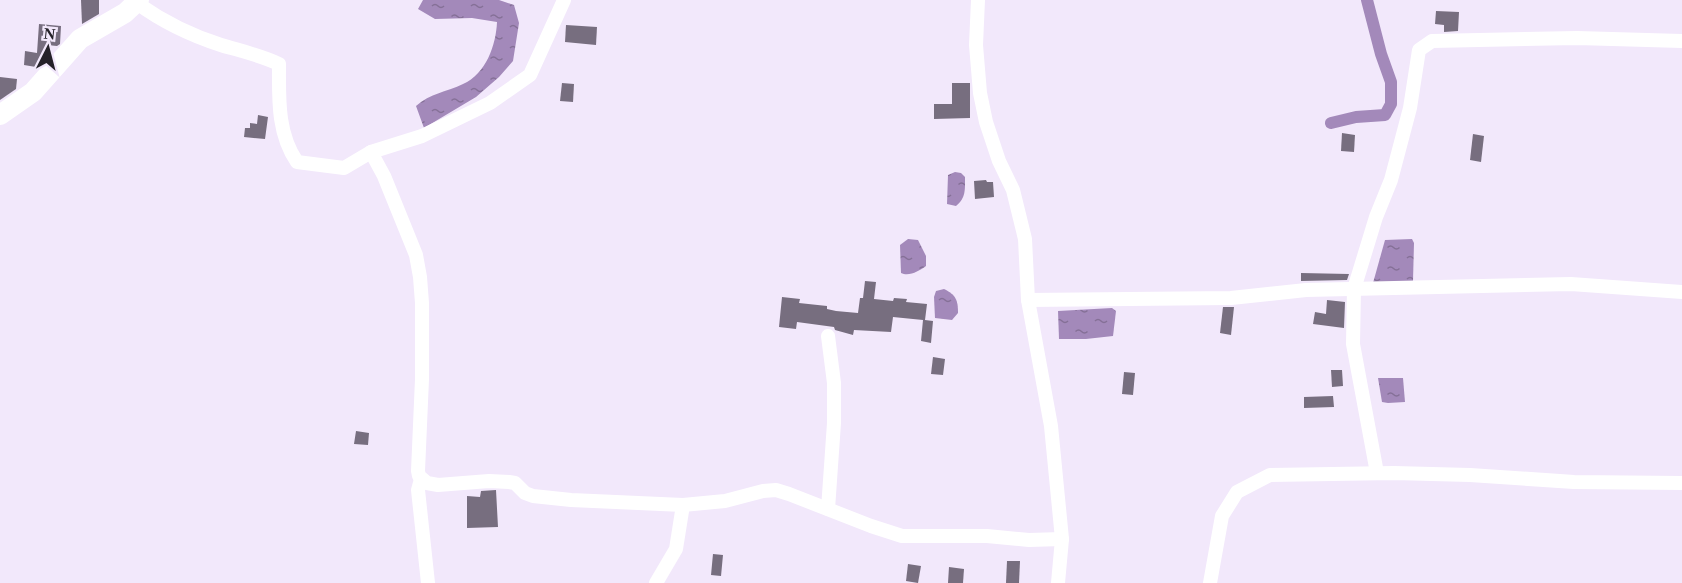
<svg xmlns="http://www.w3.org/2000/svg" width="1682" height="583" viewBox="0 0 1682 583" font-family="'Times New Roman',serif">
  <defs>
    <pattern id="water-ripples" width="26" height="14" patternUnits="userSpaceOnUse" patternTransform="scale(1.5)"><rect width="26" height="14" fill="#a389ba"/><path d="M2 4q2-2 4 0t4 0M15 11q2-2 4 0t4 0" fill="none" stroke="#857097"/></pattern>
  </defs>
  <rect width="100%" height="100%" fill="#f2e8fb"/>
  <g fill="url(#water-ripples)">
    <path d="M423 0H499L514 5 519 23 513 61 499 77 476 97 424 128 416 106C430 93 447 92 463 84 486 74 496 45 497 22L472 18 435 19 418 9Z"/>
    <path d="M955 172 961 173 965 177C965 190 966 198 956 206L947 204 948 175Z"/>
    <path d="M908 239 918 240 926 256V266C919 271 909 277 901 273L900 245Z"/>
    <path d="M1412 239 1414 243 1413 281 1373 283 1385 240Z"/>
    <path d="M944 289C956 295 958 300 958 313L952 320 935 318 934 297 936 291Z"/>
    <path d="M1112 308 1116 311 1113 336 1086 339H1059L1058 311Z"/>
    <path d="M1378 378H1403L1405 402 1388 403 1382 402Z"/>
  </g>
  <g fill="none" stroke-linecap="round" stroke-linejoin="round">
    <path stroke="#a389ba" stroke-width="12" d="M1331 123 1356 117 1385 115 1391 104V82L1381 54 1367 0"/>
  </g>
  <g fill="#776e7f">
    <path d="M81 0H99V14L82 24Z"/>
    <path d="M1436 11 1459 12 1458 31 1444 32V25L1435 24Z"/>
    <path d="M39 24 61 26 60 44 57 46 47 45 45 60 35 71 36 67 24 65 25 51 37 53Z"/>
    <path d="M566 25 597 27 596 45 565 42Z"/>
    <path d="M0 77 17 79 16 89 0 100Z"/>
    <path d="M562 83 574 84 573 102 560 101Z"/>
    <path d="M952 83H970V118L934 119V104H952Z"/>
    <path d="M258 115 268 117 265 139 244 137 245 128H250V123L257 124Z"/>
    <path d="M1342 133 1355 135 1354 152 1341 151Z"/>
    <path d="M1473 134 1484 136 1481 162 1470 160Z"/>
    <path d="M986 180 987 182H993L994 197 975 199 974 181Z"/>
    <path d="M1301 273 1349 274 1347 280 1301 281Z"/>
    <path d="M865 281 876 282 874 299 893 301 894 298 907 299 906 302 927 304 925 320 933 321 931 343 921 341 923 320 893 317 891 332 854 330 853 335 835 330 834 327 797 322 796 329 779 327 782 297 800 299 799 303 827 306V309L836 311 858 313 860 298H863Z"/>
    <path d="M1327 300 1345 302 1344 328 1313 324 1315 312 1326 314Z"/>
    <path d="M1223 307H1234L1231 335 1220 333Z"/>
    <path d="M933 357 945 359 943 375 931 374Z"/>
    <path d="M1331 370H1342L1343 386 1332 387Z"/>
    <path d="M1124 372 1135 373 1133 395 1122 394Z"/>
    <path d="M1333 396 1334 407 1304 408V397Z"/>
    <path d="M356 431 369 433 368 445 354 444Z"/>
    <path d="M496 490 498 527 467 528V496L480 497 481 491Z"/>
    <path d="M713 554 723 555 721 576 711 575Z"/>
    <path d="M1007 561H1020L1019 583H1006Z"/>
    <path d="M908 564 921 566 918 583 906 581Z"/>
    <path d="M949 567 964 569 963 583H948Z"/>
  </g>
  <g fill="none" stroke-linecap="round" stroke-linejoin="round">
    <g stroke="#fff" stroke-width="14">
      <path d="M978 0 976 45 980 93 986 122 999 161 1013 190 1025 239 1028 300 1051 426 1062 539 1058 583"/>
      <path d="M137 3C163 22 190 35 221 45 241 51 260 55 279 64 279 98 277 133 297 162L344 168 371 152 384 176 416 255 420 277 422 303V379L418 471 419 476 427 483 438 485 489 481 509 482 515 483 525 493 533 496 571 500 683 505 725 501 763 491 776 490 789 494 871 526 902 536H987L1029 540 1062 539"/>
      <path d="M371 152 422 136 490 103 530 75 564 0"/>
      <path d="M1028 300 1231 298 1306 290 1571 284 1682 292"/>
      <path d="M1377 473 1353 344 1354 289 1376 217 1391 180 1410 108 1419 50 1432 41 1577 38 1682 41"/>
      <path d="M421 479 418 490 428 583"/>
      <path d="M828 509 834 423V383L828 336"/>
      <path d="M656 583 676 549 683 505"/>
      <path d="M1210 583 1222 516 1237 492 1270 475 1394 473 1470 475 1574 482 1682 483"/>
    </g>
    <path stroke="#fff" stroke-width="20" d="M0 115 33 92 80 39 125 13 139 0"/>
  </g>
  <g transform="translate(48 48) rotate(6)" stroke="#f2e8fb" stroke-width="4.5" paint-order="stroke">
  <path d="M0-4.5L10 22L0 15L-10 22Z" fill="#252229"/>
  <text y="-9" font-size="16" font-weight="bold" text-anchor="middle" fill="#252229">N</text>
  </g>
</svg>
